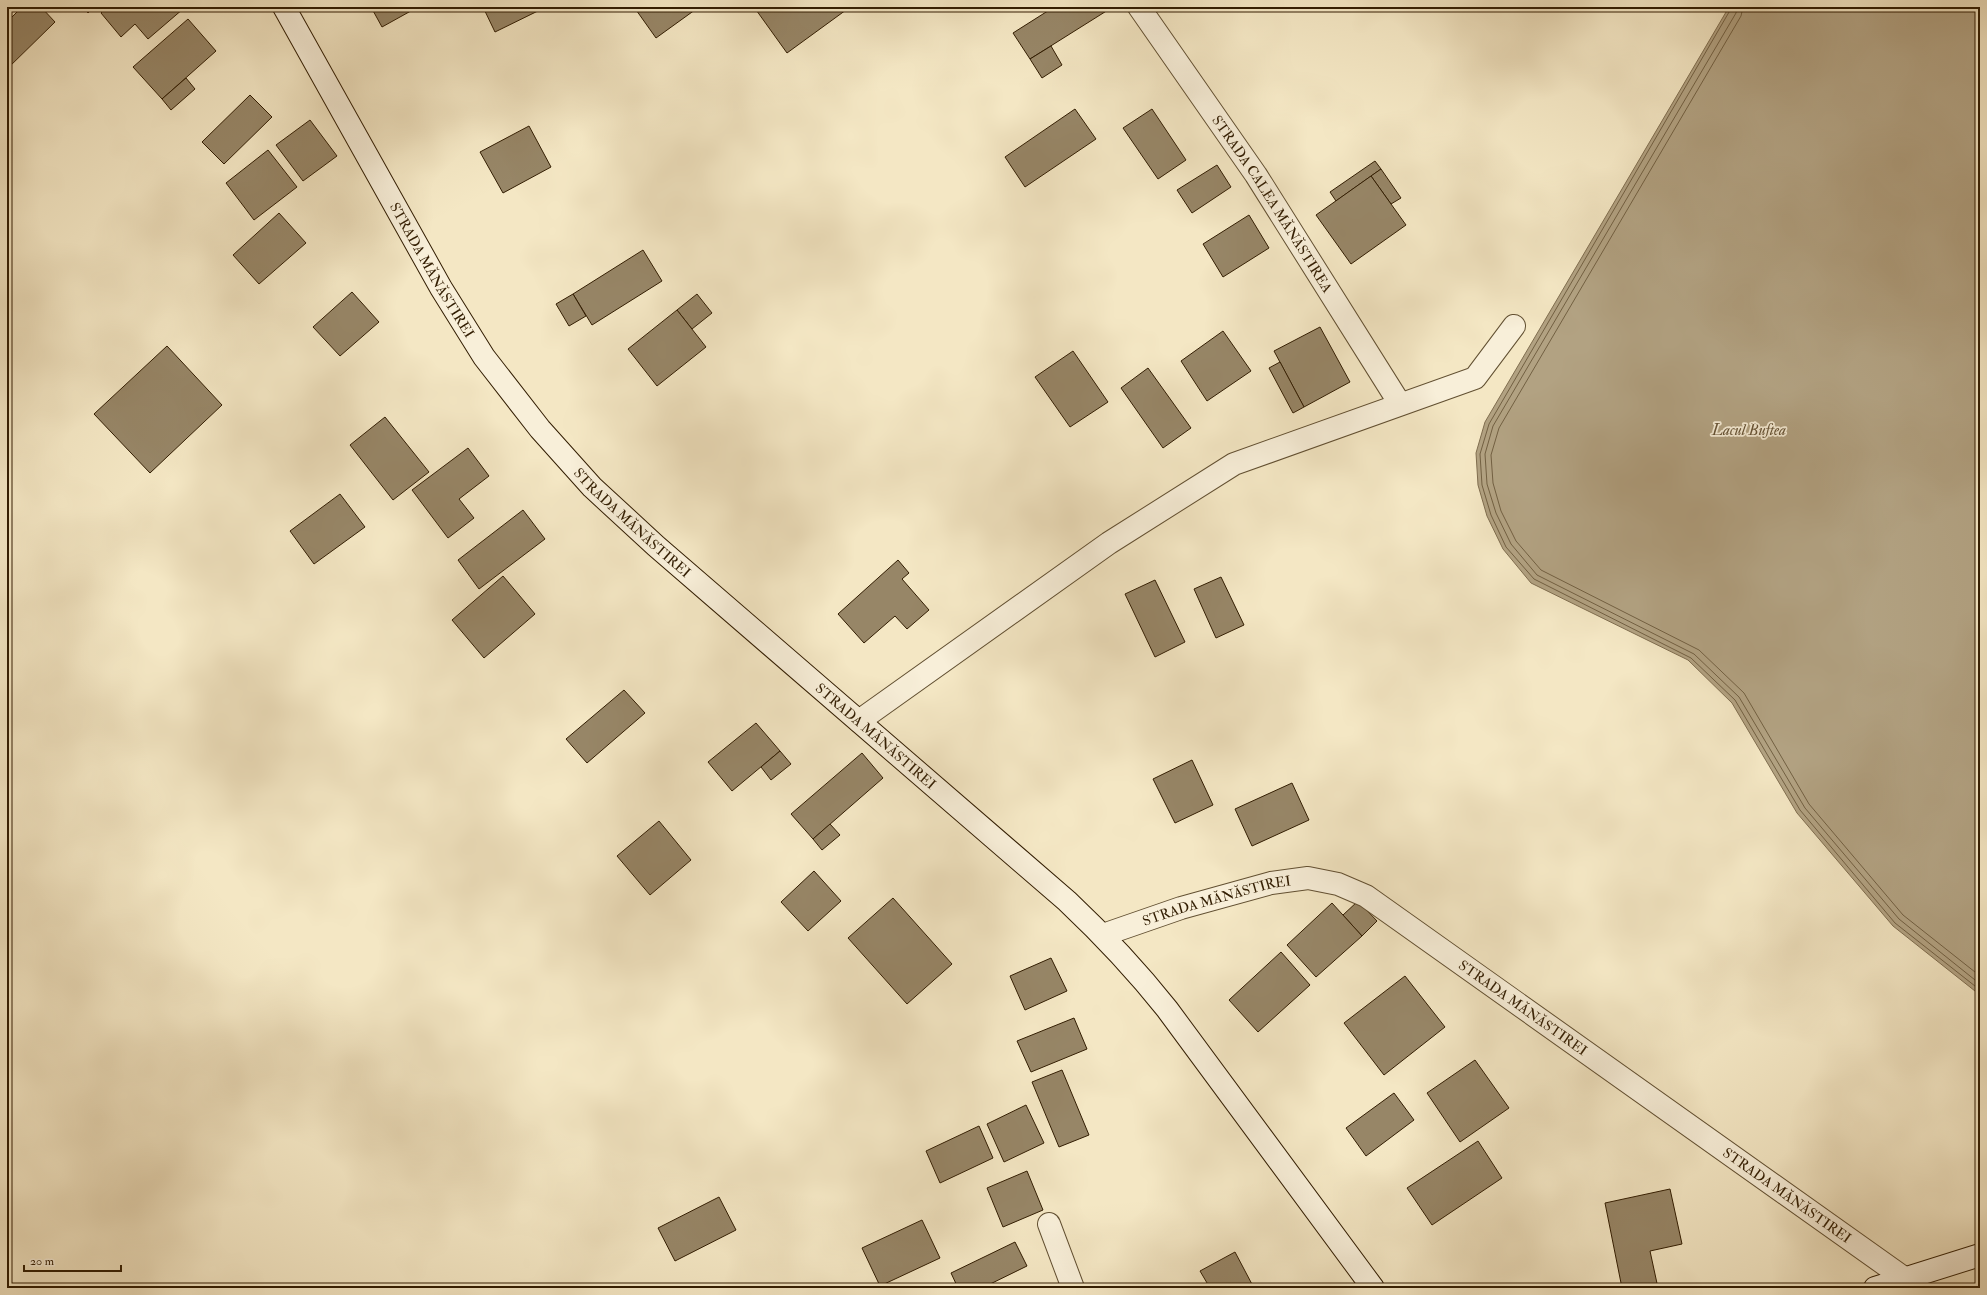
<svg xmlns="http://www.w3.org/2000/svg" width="1987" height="1295" viewBox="0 0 1987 1295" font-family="'IM FELL Double Pica',serif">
  <rect width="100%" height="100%" fill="#f4e7c4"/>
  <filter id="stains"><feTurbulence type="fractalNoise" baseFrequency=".005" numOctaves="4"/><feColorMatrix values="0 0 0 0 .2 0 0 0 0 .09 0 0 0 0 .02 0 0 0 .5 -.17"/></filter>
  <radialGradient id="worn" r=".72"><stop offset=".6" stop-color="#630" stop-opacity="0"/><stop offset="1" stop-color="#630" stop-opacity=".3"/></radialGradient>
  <path fill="#b2a282" stroke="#7f6d4f" d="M1729 7H1980V995L1893 926 1797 813 1732 703 1688 660 1531 583 1503 549 1487 516 1478 485 1476 453 1485 422Z"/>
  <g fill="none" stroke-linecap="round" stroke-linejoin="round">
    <g stroke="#726042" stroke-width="1">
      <path d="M1732 7 1489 424 1480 454 1482 485 1491 515 1506 547 1534 579 1691 658 1735 700 1800 810 1895 923 1980 990"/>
      <path d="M1737 7 1736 13 1493 426 1485 454 1487 484 1496 513 1511 544 1537 575 1694 654 1739 697 1805 808 1899 919 1980 984"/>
      <path d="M1743 7 1741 16 1499 428 1491 455 1493 483 1501 511 1516 541 1541 570 1699 650 1744 693 1809 804 1903 915 1980 976"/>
    </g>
  </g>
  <g fill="#978667" stroke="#321d02">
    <path d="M22 7H41L55 22 7 69V22Z"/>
    <path d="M83 7H94L88 13Z"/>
    <path d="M107 7H181L183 9 148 39 135 24 121 37 101 13Z"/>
    <path d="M371 7H418L382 27Z"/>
    <path d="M483 7H546L495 32Z"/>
    <path d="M634 7H699L656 38Z"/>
    <path d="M754 7H843L846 10 787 53Z"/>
    <path d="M1054 7H1106L1108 10 1030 59 1013 33Z"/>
    <path d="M188 19 216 51 162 99 133 67Z"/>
    <path d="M1051 46 1062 65 1042 78 1030 59Z"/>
    <path d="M186 78 195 89 171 110 162 99Z"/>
    <path d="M250 95 272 117 224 164 202 142Z"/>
    <path d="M1075 109 1096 139 1025 187 1005 157Z"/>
    <path d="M1152 109 1186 160 1158 179 1123 128Z"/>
    <path d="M310 120 337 156 303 181 276 145Z"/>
    <path d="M529 126 551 167 503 193 480 152Z"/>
    <path d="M268 150 297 187 254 220 226 183Z"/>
    <path d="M1375 161 1381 169 1336 201 1330 192Z"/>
    <path d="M1217 165 1231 187 1192 213 1177 190Z"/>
    <path d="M1381 169 1401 198 1391 204 1371 176Z"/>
    <path d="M1371 176 1406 225 1351 264 1316 215Z"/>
    <path d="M279 213 306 243 259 284 233 255Z"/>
    <path d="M1249 215 1269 248 1223 277 1203 244Z"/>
    <path d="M643 250 662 281 592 325 573 294Z"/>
    <path d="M352 292 379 322 340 356 313 327Z"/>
    <path d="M573 294 586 316 569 326 556 304Z"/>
    <path d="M697 294 712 313 692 329 677 310Z"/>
    <path d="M677 310 706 347 657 386 628 349Z"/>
    <path d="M1320 327 1350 382 1304 407 1274 351Z"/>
    <path d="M1223 331 1251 371 1207 401 1181 361Z"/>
    <path d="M167 346 222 405 150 473 94 414Z"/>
    <path d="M1073 351 1108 402 1070 427 1035 377Z"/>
    <path d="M1280 362 1304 407 1293 413 1269 368Z"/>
    <path d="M1148 368 1191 428 1163 448 1121 388Z"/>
    <path d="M385 417 429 472 393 500 350 445Z"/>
    <path d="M468 448 489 476 459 499 474 518 448 538 412 490Z"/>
    <path d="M340 494 365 527 314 564 290 531Z"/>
    <path d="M523 510 545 539 479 589 458 560Z"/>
    <path d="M898 560 909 573 902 579 929 610 907 629 895 616 864 643 838 614Z"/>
    <path d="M503 576 535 614 484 658 452 620Z"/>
    <path d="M1221 577 1244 625 1216 638 1194 589Z"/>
    <path d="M1155 580 1185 642 1155 657 1125 594Z"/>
    <path d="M624 690 645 713 587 763 566 739Z"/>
    <path d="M756 723 780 751 732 791 708 762Z"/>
    <path d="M780 751 791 764 771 780 761 767Z"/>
    <path d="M862 753 883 778 813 839 791 814Z"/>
    <path d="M1192 760 1213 805 1175 823 1153 779Z"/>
    <path d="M1292 783 1309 820 1252 846 1235 809Z"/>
    <path d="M659 821 691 860 650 895 617 856Z"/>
    <path d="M830 824 840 835 822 850 813 839Z"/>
    <path d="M814 871 841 901 808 931 781 902Z"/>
    <path d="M893 898 952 964 907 1004 848 938Z"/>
    <path d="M1358 901 1377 921 1362 936 1343 915Z"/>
    <path d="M1332 903 1362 936 1316 977 1287 945Z"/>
    <path d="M1281 952 1310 985 1258 1032 1229 1000Z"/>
    <path d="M1051 958 1067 991 1025 1010 1010 976Z"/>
    <path d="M1405 976 1445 1027 1384 1075 1344 1023Z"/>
    <path d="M1074 1018 1087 1049 1031 1072 1017 1041Z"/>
    <path d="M1475 1060 1509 1108 1460 1142 1427 1093Z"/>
    <path d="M1062 1070 1089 1135 1059 1147 1032 1082Z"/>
    <path d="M1394 1093 1414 1120 1366 1156 1346 1128Z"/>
    <path d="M1026 1105 1044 1143 1004 1162 987 1124Z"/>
    <path d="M979 1126 993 1158 940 1183 926 1151Z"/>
    <path d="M1478 1141 1502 1178 1432 1225 1407 1188Z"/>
    <path d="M1027 1171 1043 1210 1003 1227 987 1188Z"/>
    <path d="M1670 1189 1682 1244 1650 1251 1658 1288H1622L1605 1203Z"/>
    <path d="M719 1197 736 1230 675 1261 658 1228Z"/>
    <path d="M922 1220 940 1258 880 1286 862 1248Z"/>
    <path d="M1015 1242 1027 1266 982 1288H958L951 1273Z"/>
    <path d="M1235 1252 1254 1288H1210L1200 1271Z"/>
  </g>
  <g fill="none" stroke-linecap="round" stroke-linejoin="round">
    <defs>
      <g id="street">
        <path id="s1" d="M1139 7 1256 175 1400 404"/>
        <path d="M859 721 1109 543 1234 464 1475 378 1514 326"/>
        <path id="s2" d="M1103 935 1181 908 1271 883 1308 878 1338 884 1366 896 1904 1278"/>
        <path d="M1049 1224 1073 1288"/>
      </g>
      <g id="secondary">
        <path id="s3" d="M284 7 441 288 484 357 540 429 592 487 656 546 1067 901C1103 935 1136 970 1167 1009L1373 1288"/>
        <path d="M1875 1288 1980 1255"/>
      </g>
    </defs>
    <use href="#street" stroke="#625032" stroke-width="24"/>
    <use href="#secondary" stroke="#321d02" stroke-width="24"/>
    <use href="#street" stroke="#f8efd9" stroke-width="22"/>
    <use href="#secondary" stroke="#f8efd9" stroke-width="22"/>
  </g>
  <g text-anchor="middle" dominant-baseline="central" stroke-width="3.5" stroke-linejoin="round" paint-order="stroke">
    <g font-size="14" fill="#321d02" stroke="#f8efd9">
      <text stroke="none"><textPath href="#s1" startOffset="238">STRADA CALEA MĂNĂSTIREA</textPath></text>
      <text stroke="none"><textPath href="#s3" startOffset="302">STRADA MĂNĂSTIREI</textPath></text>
      <text stroke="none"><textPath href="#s3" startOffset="626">STRADA MĂNĂSTIREI</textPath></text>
      <text stroke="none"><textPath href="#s3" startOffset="950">STRADA MĂNĂSTIREI</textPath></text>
      <text stroke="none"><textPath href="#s2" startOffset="119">STRADA MĂNĂSTIREI</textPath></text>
      <text stroke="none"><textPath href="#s2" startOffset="467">STRADA MĂNĂSTIREI</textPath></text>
      <text stroke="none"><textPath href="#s2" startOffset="791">STRADA MĂNĂSTIREI</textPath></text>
    </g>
    <g font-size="15" font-style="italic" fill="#655235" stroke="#f8efd9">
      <text x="1749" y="430">Lacul Buftea</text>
    </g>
  </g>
  <rect width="1987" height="1295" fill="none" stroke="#f4e7c4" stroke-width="24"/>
  <rect x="8" y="8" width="1971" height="1279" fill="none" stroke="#321d02" stroke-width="2"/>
  <rect x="12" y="12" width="1963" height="1271" fill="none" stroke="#321d02"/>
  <path d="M24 1265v6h97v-6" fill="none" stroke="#321d02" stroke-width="2"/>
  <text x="30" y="1265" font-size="12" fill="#321d02" stroke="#f8efd9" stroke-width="3" paint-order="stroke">20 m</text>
  <rect width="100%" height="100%" filter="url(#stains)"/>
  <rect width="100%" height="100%" fill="url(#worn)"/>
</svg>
